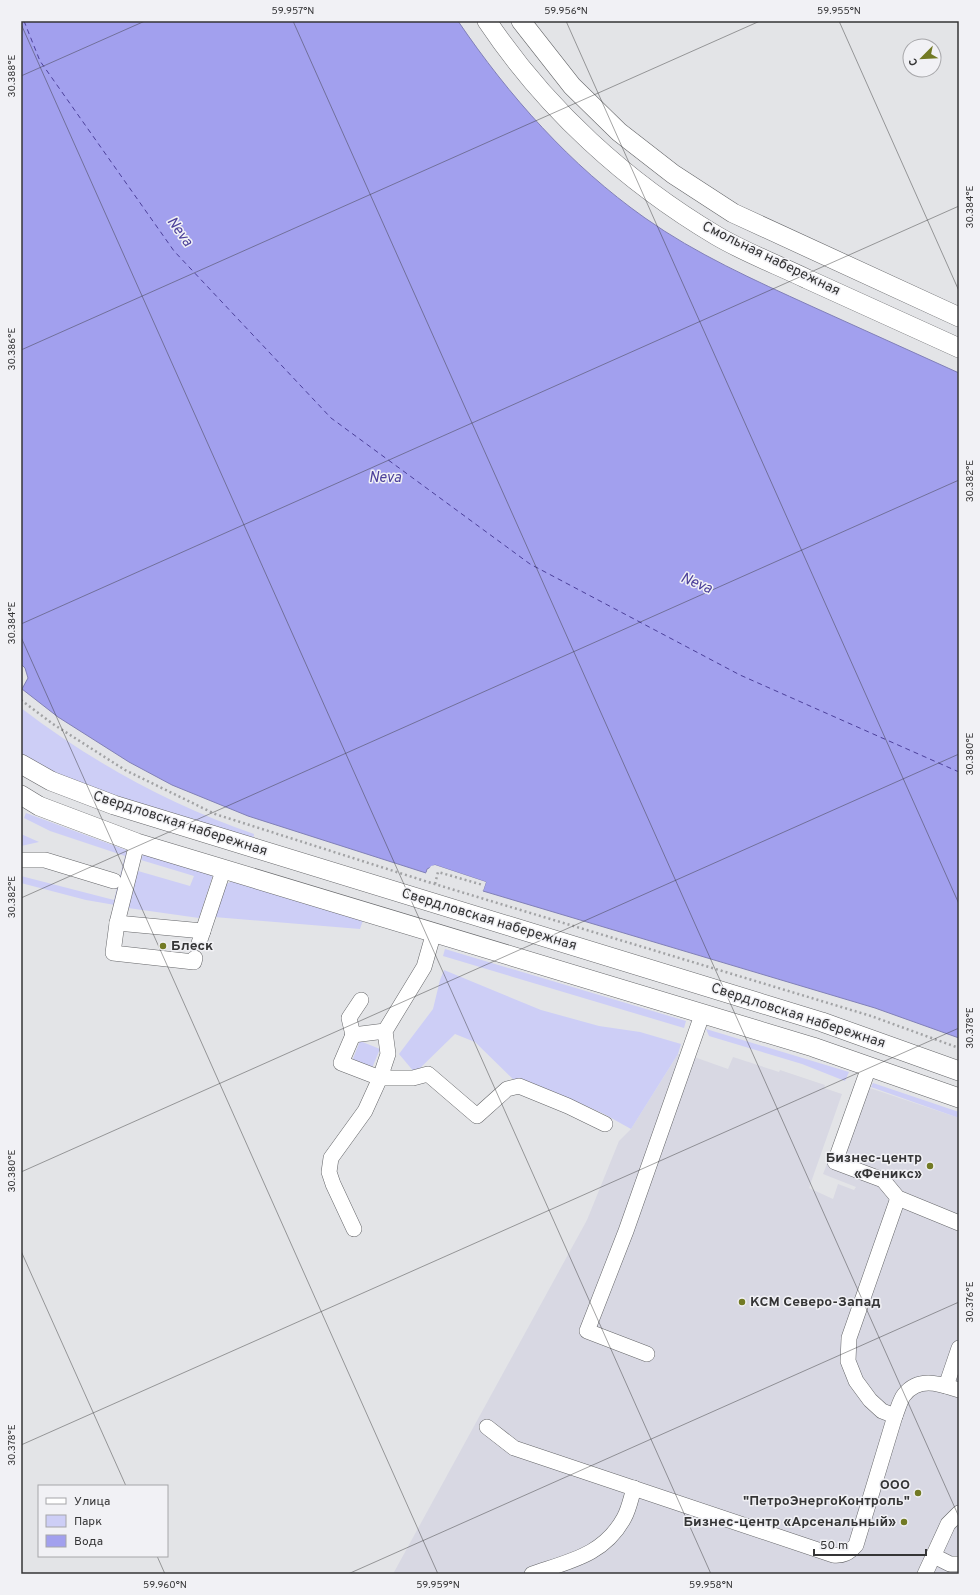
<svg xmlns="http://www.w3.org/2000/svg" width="980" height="1595" viewBox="0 0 980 1595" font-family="Overpass,sans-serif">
  <rect width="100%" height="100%" fill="#e3e4e7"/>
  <path fill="#d8d8e3" d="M678 1054 697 1058 728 1069 733 1057 779 1072 780 1070 825 1085 824 1088 842 1094 809 1188 833 1199 838 1184 854 1190 856 1187 823 1174 858 1084 959 1118V1574H393L587 1220 619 1141 631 1129Z"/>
  <g fill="#cdcef6">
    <path d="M21 708C92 762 170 805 254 834L253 841 180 819 64 777 21 755Z"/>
    <path d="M26 813 126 850 127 853 115 905 86 900 21 883V876L114 900 125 856 50 831 24 818Z"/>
    <path d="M21 834 39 842 21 846Z"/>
    <path d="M143 854 213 875 199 918 128 908 138 871 190 886 194 876 141 860Z"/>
    <path d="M233 881 363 920 360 929 214 917 226 884Z"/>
    <path d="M445 949 686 1021 684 1028 443 956Z"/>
    <path d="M444 970 541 1010 599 1026 640 1032 681 1044 678 1054 631 1129 604 1114 575 1101 555 1097 515 1081 475 1042 455 1034 415 1073 399 1054 433 1009 440 980Z"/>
    <path d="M706 1029 849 1072 845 1081 802 1064 709 1036Z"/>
    <path d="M360 1041 380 1049 372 1068 352 1061Z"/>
    <path d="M873 1083 959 1112V1118L871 1087Z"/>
  </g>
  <path fill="#a2a0ee" stroke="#8180b7" d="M21 21H458C509 96 570 165 645 218 696 254 754 280 811 306 860 328 910 351 959 373V1038L875 1008 483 891 486 882 435 865 427 869 426 873 248 816 172 785 129 762 58 717 22 689 28 678 25 668 21 664Z"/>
  <path fill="#e3e4e7" d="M435 865 486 882 483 891 482 890 484 883 460 875 435 867 429 870 428 873H426L431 866Z"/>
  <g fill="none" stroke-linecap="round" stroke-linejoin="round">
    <path stroke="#4c409a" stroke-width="1" stroke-dasharray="5 4" stroke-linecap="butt" d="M24 21 40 61 174 251 331 418 530 564 740 675 959 772"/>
    <defs>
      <g id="minor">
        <path d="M137 843 117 923 113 953 194 962 195 958"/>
        <path d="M21 860H45L114 881"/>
        <path d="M117 923 203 931"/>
        <path d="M199 943 224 868"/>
        <path d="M385 1031 388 1054 380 1078 341 1063 353 1035 385 1031 424 967 434 932"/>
        <path d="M353 1035 349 1018 361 1000"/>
        <path d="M869 1067 835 1162 883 1180 898 1198 959 1223"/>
        <path d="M354 1229 333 1184 329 1172 331 1158 365 1111 380 1078H413L428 1074 477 1116 507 1089 519 1086 568 1106 605 1124"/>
        <path d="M647 1354 587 1331 626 1231 702 1015"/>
        <path d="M946 1386 959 1348"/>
        <path d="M895 1416C898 1409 900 1400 904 1395 919 1376 940 1384 959 1390"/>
        <path d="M487 1427 514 1448 833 1555C843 1556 849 1553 856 1545L895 1416 882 1411 870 1400 856 1381 848 1361 849 1338 898 1198"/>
        <path d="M934 1556 950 1564H959"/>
        <path d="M532 1574C570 1561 604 1555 624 1518 629 1509 631 1498 634 1488"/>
        <path d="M925 1574 948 1524 959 1513"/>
      </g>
      <g id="major">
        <path d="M487 21C546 109 626 182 717 236 746 253 778 265 807 279 858 302 908 325 959 348"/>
        <path d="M521 21 572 86 619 132 673 174 733 213 959 317"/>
        <path d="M21 764 51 781 114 805 822 1022 959 1071"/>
        <path d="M21 795 39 806 137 843 813 1047 959 1098"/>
      </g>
    </defs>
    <use href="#minor" stroke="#656669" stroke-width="16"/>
    <use href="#major" stroke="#656669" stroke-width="20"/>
    <g stroke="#a2a3a5" stroke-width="2.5" stroke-dasharray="2 3" stroke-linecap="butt">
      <path d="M21 700 53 724 125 770 215 814 428 882 871 1016 959 1048"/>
      <path d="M435 884 438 872 483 885"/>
    </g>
    <use href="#minor" stroke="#fff" stroke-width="15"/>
    <use href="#major" stroke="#fff" stroke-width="19"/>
  </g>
  <path fill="none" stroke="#353536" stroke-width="1" stroke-opacity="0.45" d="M293 21 959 1517M566 21 959 904M839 21 959 291M21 24 711 1574M21 76 145 21M21 350 760 21M21 624 959 206M21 637 438 1574M21 898 959 480M21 1172 959 754M21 1251 126 1486M21 1445 959 1028M157 1556 165 1574M348 1574 959 1302"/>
  <g fill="#727a24" stroke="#f1f1f5" stroke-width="1.5">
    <circle cx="163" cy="946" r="4"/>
    <circle cx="930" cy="1166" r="4"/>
    <circle cx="742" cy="1302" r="4"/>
    <circle cx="918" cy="1493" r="4"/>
    <circle cx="904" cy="1522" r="4"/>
  </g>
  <g text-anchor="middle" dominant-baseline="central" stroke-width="3" stroke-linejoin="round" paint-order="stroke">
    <g font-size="14" fill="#353536" stroke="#f1f1f5">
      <text transform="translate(771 259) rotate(26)">Смольная набережная</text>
      <text transform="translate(180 824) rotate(18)">Свердловская набережная</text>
      <text transform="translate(489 920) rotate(17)">Свердловская набережная</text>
      <text transform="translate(798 1016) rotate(18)">Свердловская набережная</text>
    </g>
    <g font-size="14" font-weight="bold" fill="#353536" stroke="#f1f1f5" text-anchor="end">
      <text x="171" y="946" text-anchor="start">Блеск</text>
      <text x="922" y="1158">Бизнес-центр<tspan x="922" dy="16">«Феникс»</tspan></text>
      <text x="750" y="1302" text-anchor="start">КСМ Северо-Запад</text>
      <text x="910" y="1485">ООО<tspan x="910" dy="16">"ПетроЭнергоКонтроль"</tspan></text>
      <text x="896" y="1522">Бизнес-центр «Арсенальный»</text>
    </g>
    <g font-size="15" font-style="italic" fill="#4c409a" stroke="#f1f1f5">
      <text transform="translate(179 232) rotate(54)">Neva</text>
      <text x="385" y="478">Neva</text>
      <text transform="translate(696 584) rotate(23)">Neva</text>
    </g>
  </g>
  <rect width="980" height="1595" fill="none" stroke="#f1f1f5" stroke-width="44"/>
  <rect x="38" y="1485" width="130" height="72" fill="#f1f1f5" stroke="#a6a6a9"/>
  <rect x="46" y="1498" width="20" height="6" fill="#ffffff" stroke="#a6a6a9"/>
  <text x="74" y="1505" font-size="12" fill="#353536">Улица</text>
  <rect x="46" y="1515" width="20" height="12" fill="#cdcef6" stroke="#a6a6a9"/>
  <text x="74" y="1525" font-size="12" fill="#353536">Парк</text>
  <rect x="46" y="1535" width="20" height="12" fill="#a2a0ee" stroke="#a6a6a9"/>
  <text x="74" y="1545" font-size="12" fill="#353536">Вода</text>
  <g transform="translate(922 58) rotate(246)"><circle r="19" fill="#f1f1f5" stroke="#a6a6a9"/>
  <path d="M0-3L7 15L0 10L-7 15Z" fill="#727a24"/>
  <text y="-6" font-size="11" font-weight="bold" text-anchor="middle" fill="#353536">С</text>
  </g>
  <path d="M814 1549v6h112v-6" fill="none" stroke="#353536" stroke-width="2"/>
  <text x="820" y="1549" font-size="12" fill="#353536" stroke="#f1f1f5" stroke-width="3" paint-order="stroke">50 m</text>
  <rect x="22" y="22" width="936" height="1551" fill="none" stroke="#353536" stroke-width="1.5"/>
  <g font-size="10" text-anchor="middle" fill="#353536">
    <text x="293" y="14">59.957°N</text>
    <text x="566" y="14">59.956°N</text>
    <text x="839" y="14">59.955°N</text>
    <text transform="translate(11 76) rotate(-90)" y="4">30.388°E</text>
    <text transform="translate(969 207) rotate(-90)" y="4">30.384°E</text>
    <text transform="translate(11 349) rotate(-90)" y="4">30.386°E</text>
    <text transform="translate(969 481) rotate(-90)" y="4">30.382°E</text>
    <text transform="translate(11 623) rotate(-90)" y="4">30.384°E</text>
    <text transform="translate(969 754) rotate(-90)" y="4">30.380°E</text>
    <text transform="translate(11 897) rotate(-90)" y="4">30.382°E</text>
    <text transform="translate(969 1028) rotate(-90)" y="4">30.378°E</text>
    <text transform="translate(11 1171) rotate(-90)" y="4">30.380°E</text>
    <text transform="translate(969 1302) rotate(-90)" y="4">30.376°E</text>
    <text transform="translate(11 1445) rotate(-90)" y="4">30.378°E</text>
    <text x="165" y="1588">59.960°N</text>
    <text x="438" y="1588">59.959°N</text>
    <text x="711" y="1588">59.958°N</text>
  </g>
</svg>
